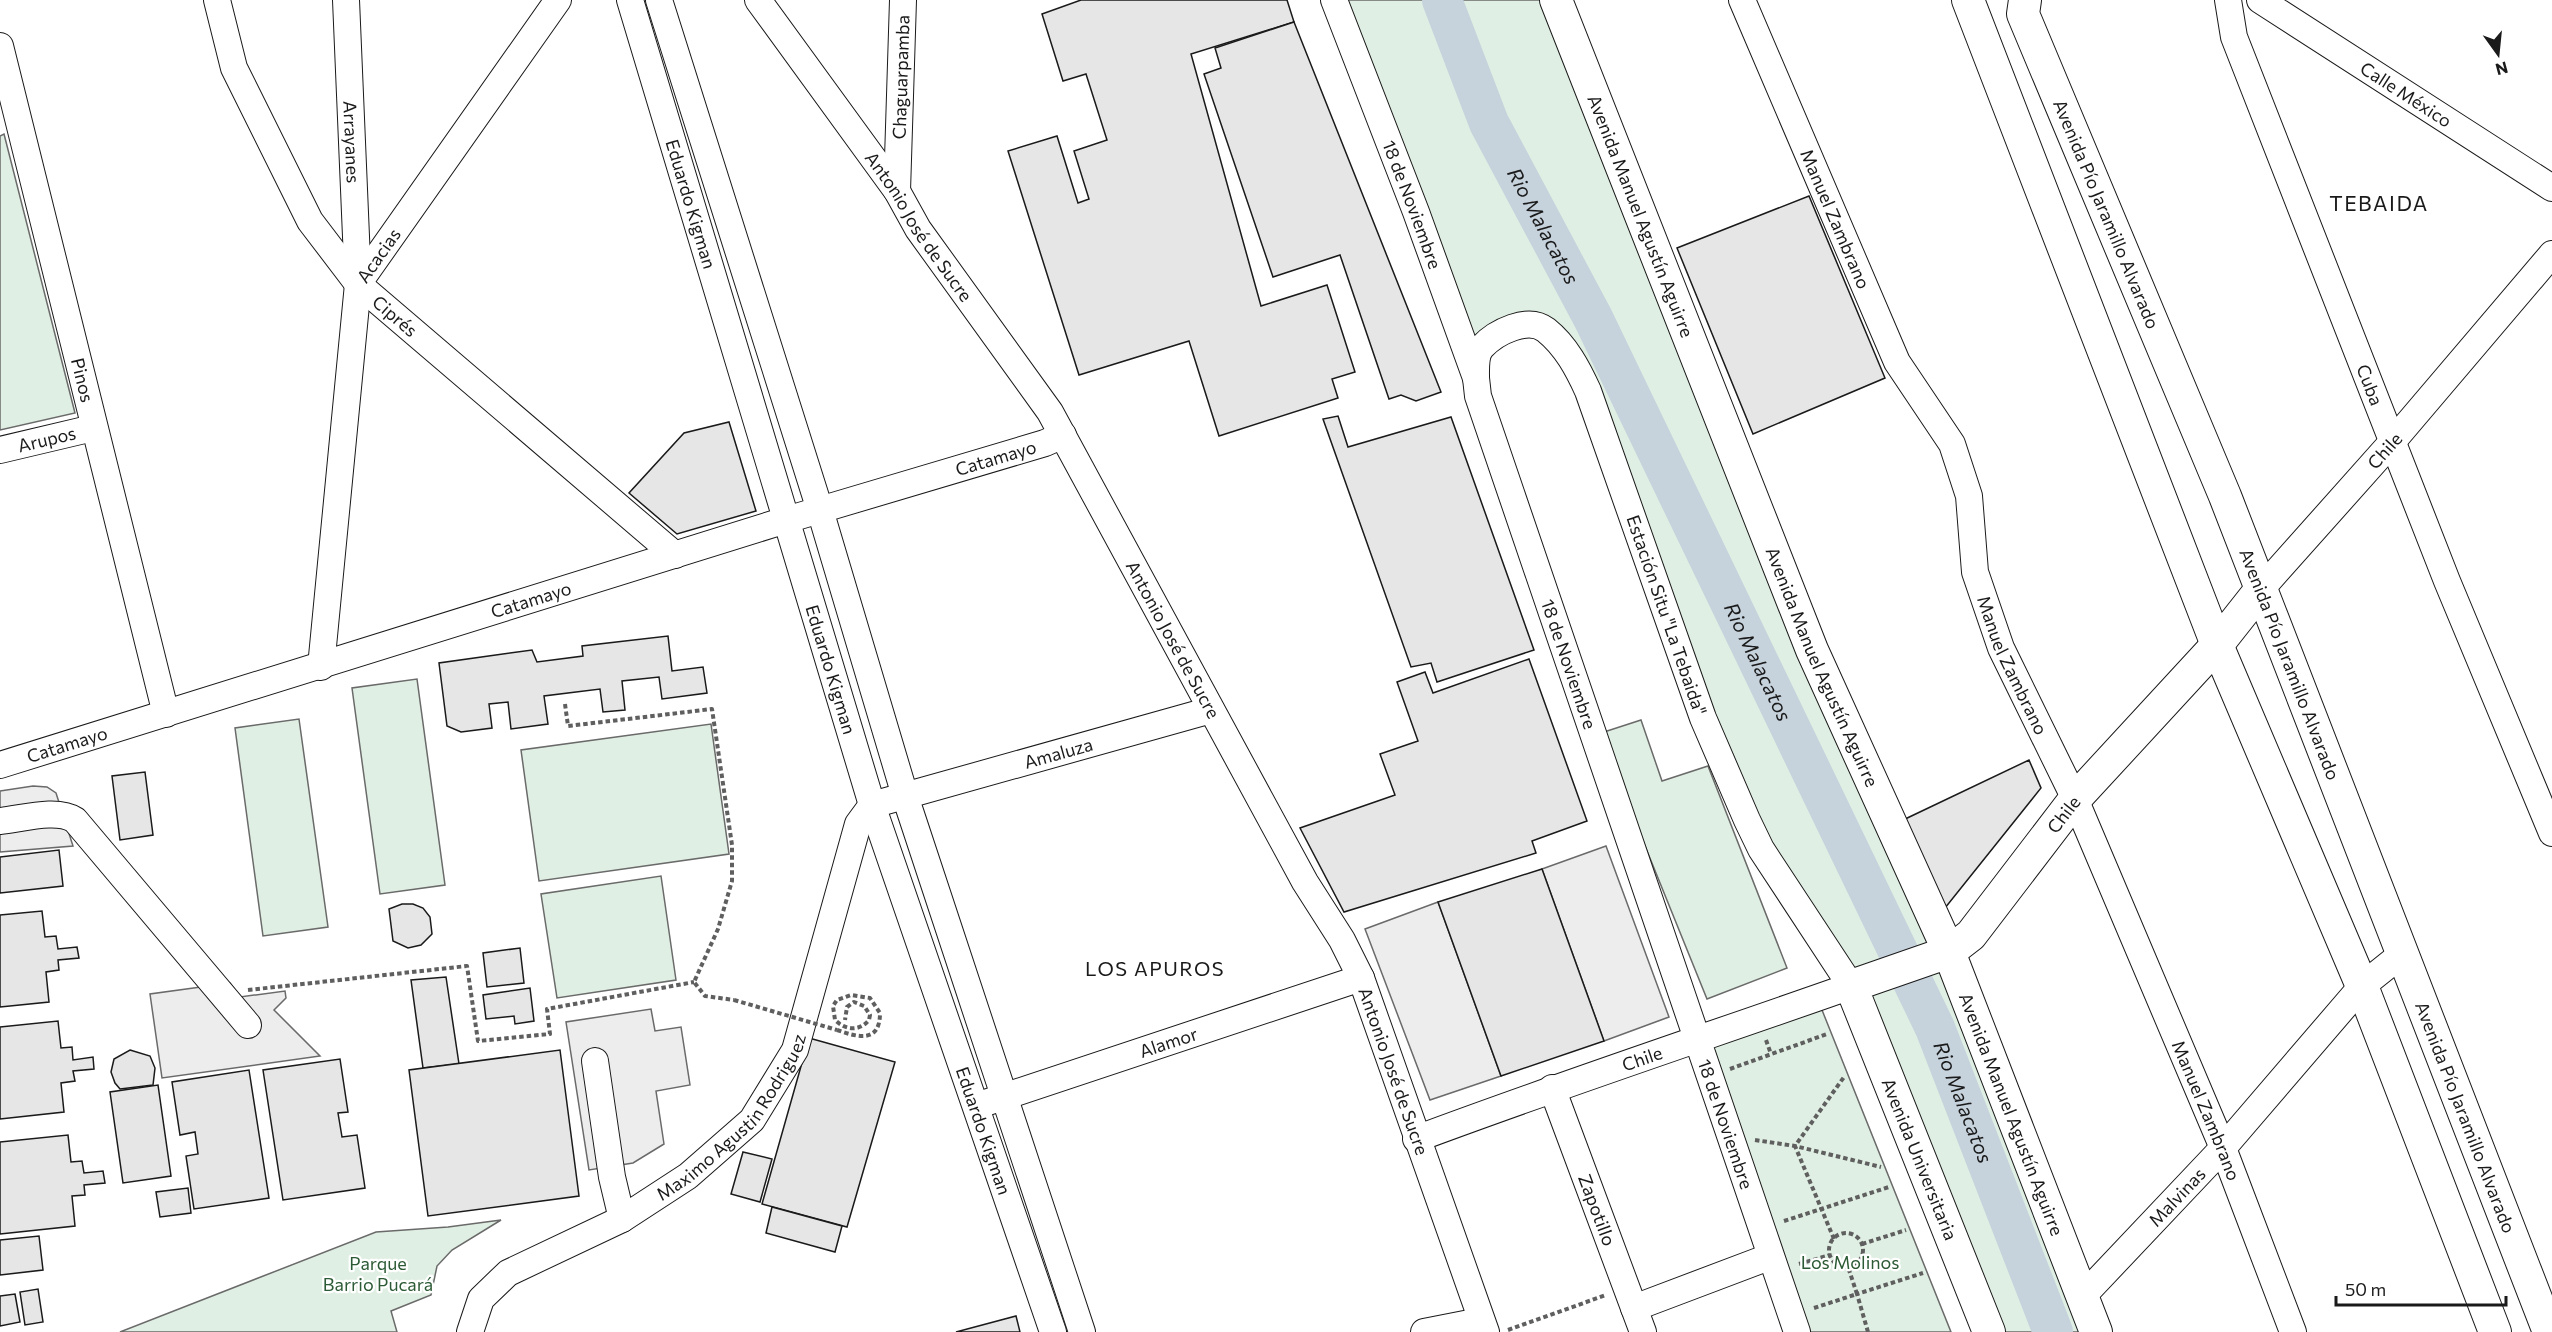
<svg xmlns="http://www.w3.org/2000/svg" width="2552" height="1332" viewBox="0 0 2552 1332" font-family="Commissioner,sans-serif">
  <rect width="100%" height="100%" fill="#fff"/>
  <g fill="#e0efe3" stroke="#6a6a6a" stroke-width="1.5">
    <path d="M1334 0H1556L2096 1332H1989L1851 986 1761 849 1576 364 1524 325 1476 363Z"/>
    <path d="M4 134 75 413 0 430V136Z"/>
    <path d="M417 679 445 885 380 894 352 688Z"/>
    <path d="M299 719 328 927 263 936 235 728Z"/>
    <path d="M1641 720 1662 781 1708 766 1787 968 1707 999 1624 794 1604 732Z"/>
    <path d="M711 724 729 854 539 881 521 750Z"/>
    <path d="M661 876 676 980 557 998 541 894Z"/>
    <path d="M1820 1005 1951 1332H1803L1701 1048Z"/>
    <path d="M501 1220 452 1250 437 1266 431 1295 391 1311 397 1332H120L376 1232 448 1227Z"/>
  </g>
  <g fill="#ededed" stroke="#6a6a6a" stroke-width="1.5">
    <path d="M33 786 47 787 56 793 73 846 0 852V791Z"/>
    <path d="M1606 846 1669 1017 1604 1041 1542 869Z"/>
    <path d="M1438 902 1501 1076 1430 1100 1365 929Z"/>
    <path d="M230 983 240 997 285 991 286 998 274 1010 320 1056 162 1078 150 994Z"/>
    <path d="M651 1009 655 1031 681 1027 690 1085 656 1091 664 1144 633 1163 589 1170 566 1022Z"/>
  </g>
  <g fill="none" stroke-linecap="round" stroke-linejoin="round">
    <path stroke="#c6d2dc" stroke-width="40" id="s1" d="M1442 0 1489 123 1593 318 1935 1028 2053 1332"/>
  </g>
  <g fill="#e6e6e6" stroke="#1a1a1a" stroke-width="1.5">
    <path d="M1081 0H1287L1294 22 1191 54 1261 306 1327 285 1355 372 1332 379 1338 398 1219 436 1189 341 1079 375 1008 151 1057 136 1078 203 1089 199 1074 151 1107 140 1086 74 1063 81 1042 14Z"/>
    <path d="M1294 22 1441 392 1416 401 1401 395 1389 399 1340 255 1273 277 1204 74 1221 68 1215 48Z"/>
    <path d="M1809 196 1885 378 1753 434 1677 248Z"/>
    <path d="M1338 416 1348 447 1451 417 1534 650 1437 682 1431 663 1411 667 1323 419Z"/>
    <path d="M729 422 756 511 677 534 629 493 684 433Z"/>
    <path d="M668 636 672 671 703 667 707 693 662 699 659 677 622 681 625 710 603 712 600 689 544 696 548 724 511 729 508 702 489 704 492 728 461 732 447 726 439 663 532 650 537 662 583 656 582 646Z"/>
    <path d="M1529 659 1587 821 1532 841 1536 853 1344 912 1300 828 1395 795 1380 754 1418 741 1397 682 1425 672 1433 693Z"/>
    <path d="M2029 760 2041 788 1937 918 1901 821Z"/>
    <path d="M145 772 153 835 120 840 112 776Z"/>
    <path d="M59 850 63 886 0 893V857Z"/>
    <path d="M1542 869 1604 1041 1501 1076 1438 902Z"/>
    <path d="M402 904H413L423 908 430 917 432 934 421 945 408 948 393 941 389 909Z"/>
    <path d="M42 911 45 937 56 936 58 949 77 947 79 958 58 960 59 970 46 972 49 1002 0 1007V915Z"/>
    <path d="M520 948 524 983 487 987 483 953Z"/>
    <path d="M446 977 459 1064 423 1068 411 980Z"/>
    <path d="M530 988 534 1021 515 1024 514 1016 486 1019 483 995Z"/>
    <path d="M58 1021 61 1048 72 1047 73 1060 93 1057 94 1069 73 1071 75 1081 61 1083 64 1112 0 1119V1027Z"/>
    <path d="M809 1038 895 1062 847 1227 762 1204Z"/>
    <path d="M130 1050 150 1056 155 1068 153 1085 120 1089 115 1083 111 1072 114 1059Z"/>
    <path d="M560 1050 579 1196 428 1216 409 1070Z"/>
    <path d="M340 1059 348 1112 338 1113 342 1137 357 1135 365 1188 283 1200 263 1070Z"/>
    <path d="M249 1070 269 1198 194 1209 186 1156 198 1154 195 1132 180 1135 172 1082Z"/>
    <path d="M158 1085 171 1176 123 1183 110 1092Z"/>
    <path d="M68 1135 71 1162 82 1161 84 1173 103 1171 105 1183 84 1185 85 1195 72 1196 75 1226 0 1234V1142Z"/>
    <path d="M743 1152 772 1159 760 1202 731 1194Z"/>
    <path d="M188 1188 191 1213 160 1217 156 1192Z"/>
    <path d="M772 1207 842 1226 835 1252 766 1233Z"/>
    <path d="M39 1236 43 1270 0 1275V1240Z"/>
    <path d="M38 1289 43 1322 25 1325 20 1292Z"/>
    <path d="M15 1294 20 1322 0 1326V1296Z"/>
    <path d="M1016 1316 1020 1332H956Z"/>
  </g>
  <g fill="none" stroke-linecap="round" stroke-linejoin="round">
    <defs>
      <g id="minor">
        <path id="s2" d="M217 0 234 68 310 221 358 284 675 555"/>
        <path id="s3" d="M346 0 358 284"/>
        <path id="s4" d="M630 0 872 805 1053 1332"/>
        <path d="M659 0 820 510 906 799 1082 1332"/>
        <path id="s5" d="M758 0 897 191 918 229 1050 412 1305 882 1342 940 1361 978 1486 1332"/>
        <path id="s6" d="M1334 0 1416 212 1476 378 1478 396 1797 1332"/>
        <path id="s7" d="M1742 0 1897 362 1952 444 1969 496 1975 572 2001 648 2075 799 2223 1148 2293 1332"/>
        <path id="s8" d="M2228 0 2234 37 2447 581 2552 833"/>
        <path id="s9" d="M2260 0 2552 188"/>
        <path id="s10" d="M0 46 166 714"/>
        <path id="s11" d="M897 191 903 0"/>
        <path id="s12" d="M0 450 93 428"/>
        <path id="s13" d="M2262 588 2393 441 2552 254"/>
        <path id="s14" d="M321 667 358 284 558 0"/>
        <path id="s15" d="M0 765 786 520 1045 443 1063 435"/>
        <path d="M0 821C21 819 57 808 75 820L248 1025"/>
        <path d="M595 1061 612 1177 622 1219"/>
        <path id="s16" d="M1552 1088 1643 1332"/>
        <path id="s17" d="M988 1102 1361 978"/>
        <path id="s18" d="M1416 1139C1560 1085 1706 1037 1851 986L1761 849 1747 820 1703 718 1588 391C1578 369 1566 346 1546 330 1528 316 1496 332 1482 347 1475 354 1476 368 1476 378"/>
        <path id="s19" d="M2082 1297 2223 1148 2362 986 2402 954"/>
        <path d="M1634 1308 1769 1257"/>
        <path id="s20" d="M470 1332 481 1299 508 1273 622 1219 688 1176 752 1120 795 1050 858 824 872 805 1211 710"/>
        <path d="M1424 1332 1480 1321"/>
      </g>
      <g id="major">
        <path id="s21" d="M1556 0 1812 650 1949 952 2096 1332"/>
        <path d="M1968 0 2217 645 2362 986 2495 1332"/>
        <path id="s22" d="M2025 0 2023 14 2225 496 2549 1332"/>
        <path id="s23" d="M1989 1332 1851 986 1949 952 1971 935 2075 799 2217 645 2262 588"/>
      </g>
    </defs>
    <use href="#minor" stroke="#1a1a1a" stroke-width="28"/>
    <use href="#major" stroke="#1a1a1a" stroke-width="34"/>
    <g stroke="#5f5f5f" stroke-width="4" stroke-dasharray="4.5 3" stroke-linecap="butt">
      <path d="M565 704 568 726 712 709 732 845V881L718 929 694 982 705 996 734 1000"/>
      <path d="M248 990 467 966 478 1041 550 1034 547 1009 694 982"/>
      <path d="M837 1030C857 1037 880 1044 880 1013L870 998 851 995 837 1000 833 1006 835 1020C845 1030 859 1032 869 1020L870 1015 864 1006 854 1002 847 1007 845 1020"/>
      <path d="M1766 1040 1771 1054"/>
      <path d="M1730 1069 1827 1034"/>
      <path d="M1755 1140 1795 1146 1881 1167"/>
      <path d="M1784 1221 1889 1187"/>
      <circle cx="1846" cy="1250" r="17"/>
      <path d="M1834 1239 1795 1146 1844 1077"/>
      <path d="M1862 1244 1906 1230"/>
      <path d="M1799 1264 1830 1255"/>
      <path d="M1814 1308 1857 1294 1848 1267"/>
      <path d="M1508 1330 1606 1295"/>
      <path d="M1868 1332 1857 1294 1923 1273"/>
    </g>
    <use href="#minor" stroke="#fff" stroke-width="26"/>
    <use href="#major" stroke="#fff" stroke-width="32"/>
    <path stroke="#5f5f5f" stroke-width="4" stroke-dasharray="4.5 3" stroke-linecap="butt" d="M734 1000 837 1030"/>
  </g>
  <g text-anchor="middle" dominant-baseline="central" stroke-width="4.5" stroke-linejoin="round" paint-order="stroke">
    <g font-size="18" fill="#1a1a1a" stroke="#fff">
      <text stroke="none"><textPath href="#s11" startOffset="114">Chaguarpamba</textPath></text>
      <text stroke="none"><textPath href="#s9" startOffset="174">Calle México</textPath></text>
      <text stroke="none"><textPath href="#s3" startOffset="142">Arrayanes</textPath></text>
      <text stroke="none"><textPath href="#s4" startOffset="213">Eduardo Kigman</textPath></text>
      <text stroke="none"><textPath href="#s6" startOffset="219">18 de Noviembre</textPath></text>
      <text stroke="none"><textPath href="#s22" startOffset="231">Avenida Pío Jaramillo Alvarado</textPath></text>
      <text stroke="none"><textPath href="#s21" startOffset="232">Avenida Manuel Agustín Aguirre</textPath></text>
      <text stroke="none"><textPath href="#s7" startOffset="238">Manuel Zambrano</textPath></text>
      <text stroke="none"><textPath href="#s5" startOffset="278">Antonio José de Sucre</textPath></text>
      <text stroke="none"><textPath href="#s14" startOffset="420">Acacias</textPath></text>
      <text stroke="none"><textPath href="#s2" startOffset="369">Ciprés</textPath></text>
      <text stroke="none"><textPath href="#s10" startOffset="344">Pinos</textPath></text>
      <text stroke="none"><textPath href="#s8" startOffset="411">Cuba</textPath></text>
      <text stroke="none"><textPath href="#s12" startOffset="48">Arupos</textPath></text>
      <text stroke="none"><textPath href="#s13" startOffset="184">Chile</textPath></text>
      <text stroke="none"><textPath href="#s15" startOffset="1042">Catamayo</textPath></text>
      <text stroke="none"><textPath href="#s15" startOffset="556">Catamayo</textPath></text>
      <text transform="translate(1667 615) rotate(71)">Estación Situ "La Tebaida"</text>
      <text stroke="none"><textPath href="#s5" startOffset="764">Antonio José de Sucre</textPath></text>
      <text stroke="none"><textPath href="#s6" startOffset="705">18 de Noviembre</textPath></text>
      <text stroke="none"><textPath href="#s22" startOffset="717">Avenida Pío Jaramillo Alvarado</textPath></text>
      <text stroke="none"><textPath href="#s7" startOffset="724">Manuel Zambrano</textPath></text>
      <text stroke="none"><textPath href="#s21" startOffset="718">Avenida Manuel Agustín Aguirre</textPath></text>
      <text stroke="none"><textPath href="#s4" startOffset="699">Eduardo Kigman</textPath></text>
      <text stroke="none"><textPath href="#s15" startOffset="70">Catamayo</textPath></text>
      <text stroke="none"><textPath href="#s20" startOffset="896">Amaluza</textPath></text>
      <text stroke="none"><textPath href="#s23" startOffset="656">Chile</textPath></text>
      <text stroke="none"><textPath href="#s17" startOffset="190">Alamor</textPath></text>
      <text stroke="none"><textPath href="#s18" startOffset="240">Chile</textPath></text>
      <text stroke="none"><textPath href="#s5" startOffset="1250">Antonio José de Sucre</textPath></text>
      <text stroke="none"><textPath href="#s7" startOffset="1210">Manuel Zambrano</textPath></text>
      <text stroke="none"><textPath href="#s20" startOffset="351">Maximo Agustin Rodriguez</textPath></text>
      <text stroke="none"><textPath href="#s21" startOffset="1204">Avenida Manuel Agustín Aguirre</textPath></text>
      <text stroke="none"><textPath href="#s22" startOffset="1203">Avenida Pío Jaramillo Alvarado</textPath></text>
      <text stroke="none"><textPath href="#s6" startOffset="1191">18 de Noviembre</textPath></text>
      <text stroke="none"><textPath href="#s4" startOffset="1185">Eduardo Kigman</textPath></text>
      <text transform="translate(1920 1159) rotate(68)">Avenida Universitaria</text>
      <text stroke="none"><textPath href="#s19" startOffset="138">Malvinas</textPath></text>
      <text stroke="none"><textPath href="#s16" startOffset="130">Zapotillo</textPath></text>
    </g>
    <g font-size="18" fill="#2b5a34" stroke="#fff">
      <text x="1850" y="1262">Los Molinos</text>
      <text x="378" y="1263">Parque<tspan x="378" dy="21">Barrio Pucará</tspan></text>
    </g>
    <g font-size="20" font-style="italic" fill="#1a1a1a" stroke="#fff">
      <text stroke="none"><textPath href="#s1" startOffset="248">Rio Malacatos</textPath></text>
      <text stroke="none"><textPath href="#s1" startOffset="734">Rio Malacatos</textPath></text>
      <text stroke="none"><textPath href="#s1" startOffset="1220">Rio Malacatos</textPath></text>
    </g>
    <g font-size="20" letter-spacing="1.5" fill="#1a1a1a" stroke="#fff">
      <text x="1155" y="968">LOS APUROS</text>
    </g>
    <g font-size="21" letter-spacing="1.5" fill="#1a1a1a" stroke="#fff">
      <text x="2379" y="202">TEBAIDA</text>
    </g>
  </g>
  <g transform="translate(2498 54) rotate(165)" stroke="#ffffff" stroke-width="4.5" paint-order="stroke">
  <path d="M0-4.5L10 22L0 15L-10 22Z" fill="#1a1a1a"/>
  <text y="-9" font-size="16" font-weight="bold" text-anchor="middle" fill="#1a1a1a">N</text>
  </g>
  <path d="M2336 1296v9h170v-9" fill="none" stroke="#1a1a1a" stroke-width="3"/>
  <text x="2345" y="1296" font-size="18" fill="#1a1a1a" stroke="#ffffff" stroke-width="4.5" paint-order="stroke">50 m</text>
</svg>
